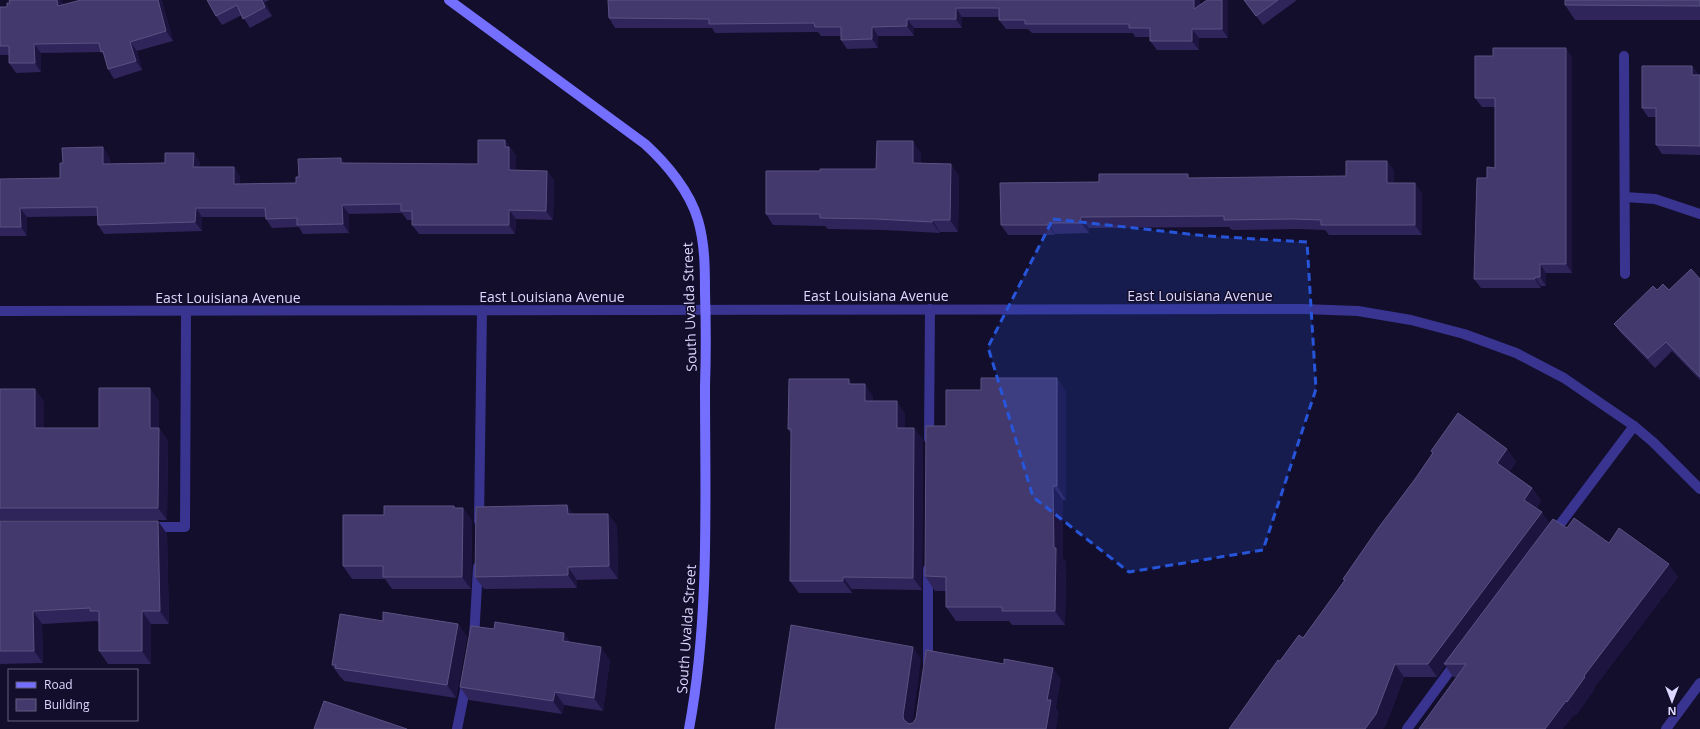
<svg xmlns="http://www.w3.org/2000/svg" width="1700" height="729" viewBox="0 0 1700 729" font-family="'Open Sans',sans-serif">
  <rect width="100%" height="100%" fill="#130e2b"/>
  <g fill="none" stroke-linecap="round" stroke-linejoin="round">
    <g stroke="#39348f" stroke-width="10">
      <path d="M1624 56 1625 274"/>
      <path d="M1625 197 1655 199 1700 214"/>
      <path d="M0 311 1303 309 1358 311 1411 320 1464 334 1516 353 1564 378 1634 426 1653 442 1700 489"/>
      <path d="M929 439 930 309"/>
      <path d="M479 521 482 310"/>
      <path d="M149 527H185L186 311"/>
      <path d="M1552 535 1634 426"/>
      <path d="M474 639 478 567"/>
      <path d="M928 663V569"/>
      <path d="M457 729 467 680"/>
      <path d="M1407 729 1457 661"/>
      <path d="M1666 729 1700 683"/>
    </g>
    <path stroke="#746fff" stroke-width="10" d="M449 0 645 144C667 164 690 192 698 220 705 244 705 269 705 293 706 324 706 356 705 387 705 501 710 616 689 729"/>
  </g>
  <g fill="#30255a">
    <path d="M81 0H161L162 1 173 41 137 51 142 70 114 79 108 69 104 56 102 52 41 53V72L16 73 9 63V55H0V7L64 4V5Z"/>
    <path d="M207 0H270L265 2 272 16 250 28 242 15 222 25 216 16Z"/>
    <path d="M1200 0V5L1228 0V38H1199V50H1157L1150 41V37H1135L1133 33H1032L1028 29H1006L999 20V17H962V28H914V36H878V48L847 49 841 40V36H821L818 32 715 33 712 28H615L609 18Z"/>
    <path d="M1244 0H1297L1263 25Z"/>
    <path d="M1700 0V20H1575L1565 5Z"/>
    <path d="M1572 57V273H1546V286H1541V288H1481L1474 279 1487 178 1495 168V107H1482L1475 98Z"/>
    <path d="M1692 66 1699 75H1700V155L1662 154 1656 145V117H1648L1642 108Z"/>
    <path d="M505 140 516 156 515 170 547 171 554 180 553 220 516 219 515 234H419L412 225V220H407L402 213 349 214V233L303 234 299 227 272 228 266 219V217H202V231L104 234 98 225 97 216 27 217V236H0V179L60 178 63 163 109 156 110 164 200 162V167H234L240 177V184L296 183 299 177 341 158 345 163 478 164Z"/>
    <path d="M921 153V163L959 175 958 232H940V233L884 230 828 229 825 226 773 225 766 214 876 169Z"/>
    <path d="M1387 161 1394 171V183L1422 193V235H1329L1325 230 1299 229 1232 230 1229 227 1089 228V233L1055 234V235H1008L1001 225 1190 178 1346 176Z"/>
    <path d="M1700 279V380L1672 351 1655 368 1621 333 1614 324 1657 290H1669Z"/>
    <path d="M1057 378 1066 392V500H1063V559L1066 562 1065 625H1012L1009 621H956L946 607V591H935L925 576 981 390Z"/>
    <path d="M853 384 873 396V401L905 413V428H914L923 440 922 590 852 589V593H799L790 581 791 433 788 429Z"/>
    <path d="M0 389H35L44 402V428H99L159 401V428L168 441 167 520H0Z"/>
    <path d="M1507 449 1516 462 1509 472 1532 488 1541 501 1536 509 1550 524 1567 528 1609 543 1678 577 1593 689 1594 690 1576 715 1575 714 1457 677H1453L1445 665 1437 677H1404L1385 727 1280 661 1303 638 1344 581 1343 579 1415 479 1432 453 1431 451Z"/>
    <path d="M567 505 573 514H608L617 526 618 579 577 580V588L484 589 475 577Z"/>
    <path d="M455 508H463L472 521 471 589H392L385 579H352L343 566 384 515Z"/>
    <path d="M0 521H158L167 534 169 624H151V664H108L99 651V624L97 621 42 624 43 663 0 664Z"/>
    <path d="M383 621 458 624 467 637 456 698 344 681 342 678H341L332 665Z"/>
    <path d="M571 643 610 660 603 711 564 705 562 714 469 700 460 687Z"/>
  </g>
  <g fill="#1d1440">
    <path d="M57 0H61L64 4V15L58 6Z"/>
    <path d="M158 0H161L162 1 173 41 166 31Z"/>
    <path d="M262 0H263L265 2 272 16 265 7Z"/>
    <path d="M1194 0H1200V19L1194 9Z"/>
    <path d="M1222 0H1228V38L1222 29Z"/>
    <path d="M956 8 962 17V28L956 19Z"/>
    <path d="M907 19 914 28V36L907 26Z"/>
    <path d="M872 27 878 36V48L872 39Z"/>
    <path d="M1192 29 1199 38V50L1192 41Z"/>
    <path d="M130 42 137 51 142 70 136 61Z"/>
    <path d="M34 44 41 53V72L35 63Z"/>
    <path d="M1566 48 1572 57V273L1566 264Z"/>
    <path d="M1692 66 1699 75H1692Z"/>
    <path d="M505 140 516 156 515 179 509 170 505 147Z"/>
    <path d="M913 141 921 153V174L913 163Z"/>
    <path d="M103 147 109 156 110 173 103 164Z"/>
    <path d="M194 153 200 162V176L193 167Z"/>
    <path d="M341 158 348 167 341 163Z"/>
    <path d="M1387 161 1394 171V193L1387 183Z"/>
    <path d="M951 164 959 175 958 232 950 220Z"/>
    <path d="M234 167 240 177V193L234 184Z"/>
    <path d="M547 171 554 180 553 220 546 211Z"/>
    <path d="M1415 183 1422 193V235L1415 225Z"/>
    <path d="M342 205 349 214V233L343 224Z"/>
    <path d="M20 208 27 217V236L21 227Z"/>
    <path d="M196 208 202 217V231L195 222Z"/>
    <path d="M509 210 516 219 515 234 509 225Z"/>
    <path d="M1081 217 1089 228V233L1081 223Z"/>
    <path d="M932 220 940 232V233L932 222Z"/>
    <path d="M1048 223 1055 234V235L1048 225Z"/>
    <path d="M1540 264 1546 273V286L1540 277Z"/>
    <path d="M1535 277 1541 286V288L1535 279Z"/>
    <path d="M1057 378 1066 392V500L1057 486Z"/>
    <path d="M849 379 858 391 849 384Z"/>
    <path d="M865 384 873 396V413L865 401Z"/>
    <path d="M150 388 159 401V441L150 428Z"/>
    <path d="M35 389 44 402V441L35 428Z"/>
    <path d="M897 401 905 413V440L897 428Z"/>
    <path d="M159 428 168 441 167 520 158 508Z"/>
    <path d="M914 428 923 440 922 590 913 578Z"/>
    <path d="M1507 449 1516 462 1506 476 1497 463Z"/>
    <path d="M1053 486 1063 500V559L1066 562 1065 625 1055 611Z"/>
    <path d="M1532 488 1541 501 1533 513 1524 500Z"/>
    <path d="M567 505 576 518 568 514Z"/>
    <path d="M454 506 463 519V508L472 521 471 589 462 577Z"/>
    <path d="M1542 512 1551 525 1444 664 1445 665 1437 677 1428 664Z"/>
    <path d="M608 514 617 526 618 579 609 566Z"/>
    <path d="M158 521 167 534 169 624 160 611Z"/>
    <path d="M1669 564 1678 577 1593 689 1594 690 1576 715 1567 702 1584 676Z"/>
    <path d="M568 567 577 580V588L568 575Z"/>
    <path d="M843 577 852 589V593L843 581Z"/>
    <path d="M33 611 42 624 43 663 34 651Z"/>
    <path d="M142 611 151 624V664L142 651Z"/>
    <path d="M458 624 467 637 456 698 447 685Z"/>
    <path d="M564 633 573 646 563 641Z"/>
    <path d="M601 647 610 660 603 711 594 698Z"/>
    <path d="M913 647 921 659 912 728 904 720 903 716Z"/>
    <path d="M1395 664 1404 677 1385 727 1383 729H1365Z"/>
    <path d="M1053 668 1061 679 1056 708 1059 712 1056 729H1046L1047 700Z"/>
    <path d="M555 692 564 705 562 714 553 701Z"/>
    <path d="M1566 701 1575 714 1563 729H1545Z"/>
  </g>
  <g fill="#43396c" stroke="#5b5283">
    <path d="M9 0H57L58 6 81 0H158L166 31 130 42 136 61 108 69 103 51 101 52 99 43 34 44 35 63H9V46H0V7H7V3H10Z"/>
    <path d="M207 0H262L265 7 243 19 237 5 216 16Z"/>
    <path d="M608 0H1194V9L1207 0H1222V29H1192V41H1150V28H1129V24H1025V20H999V8H956V19H907V26L872 27V39L841 40V27H815L814 23 709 24V19L609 18Z"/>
    <path d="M1244 0H1278L1256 16Z"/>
    <path d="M1565 0H1700V6L1565 5Z"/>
    <path d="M1493 48H1566V264H1540V277H1535V279H1474L1477 178H1487V167L1495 168V98H1475V56H1493Z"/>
    <path d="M1642 66H1692V75H1700V146L1656 145V108H1642Z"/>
    <path d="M478 140H505V147H509V170L547 171 546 211 509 210V225H412V211H401V204L342 205 343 224 297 225V218L266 219 265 208H196L195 222 98 225 97 207 20 208 21 227H0V179L60 178V163H63L62 148 103 147V164L165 163V153H194L193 167H234V184L296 183V177H299L298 159 341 158V163L478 164Z"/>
    <path d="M877 141H913V163L951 164 950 220H932V222L876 219 820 218V214H766V171H820V169H876Z"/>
    <path d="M1346 161H1387V183H1415V225H1321V220L1292 219 1224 220V216L1081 217V223H1048V225H1001L1000 183 1099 182V174H1188V178L1346 176Z"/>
    <path d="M1691 269 1700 279V377L1666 342 1648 358 1614 324 1653 286 1657 290 1663 284 1669 290Z"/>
    <path d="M981 378H1057V486H1053L1054 548H1056L1055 611H1002V607H946V577L925 576 926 426H946V390H981Z"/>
    <path d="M789 379H849V384H865V401H897V428H914L913 578 843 577V581H790L791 429H788Z"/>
    <path d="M99 388H150V428H159L158 508H0V389H35V428H99Z"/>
    <path d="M1458 413 1507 449 1497 463 1532 488 1524 500 1542 512 1428 664H1395L1376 714 1365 729H1229L1278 660 1280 661 1299 635 1303 638 1345 580 1343 579 1379 527 1415 479 1433 453 1431 451Z"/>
    <path d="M567 505 568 514H608L609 566 568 567V575L475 577 476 507Z"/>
    <path d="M384 506H454V508H463L462 577H383V566H343V515H384Z"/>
    <path d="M1574 518 1609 543 1619 528 1669 564 1584 676 1585 677 1567 702 1566 701 1545 729H1419L1466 664H1444L1553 519 1567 528Z"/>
    <path d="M0 521H158L160 611H142V651H99V611H90V608L33 611 34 651H0Z"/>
    <path d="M383 612 458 624 447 685 335 668 336 665H332L340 614 383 621Z"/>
    <path d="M495 622 564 633 563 641 601 647 594 698 555 692 553 701 460 687 471 626 494 629Z"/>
    <path d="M791 625 913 647 903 716 904 720 909 724 913 723 916 718 926 650 1004 664V659L1053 668 1047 700H1051L1046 729H775Z"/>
    <path d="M324 701 407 729H314Z"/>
  </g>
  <path fill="#2755da" fill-opacity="0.2" stroke="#2755da" stroke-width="3" stroke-dasharray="8 5" stroke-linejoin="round" d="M1053 219 1207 236 1307 242 1316 389 1263 550 1129 572 1033 497 988 347Z"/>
  <g text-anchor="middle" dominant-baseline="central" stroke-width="3" stroke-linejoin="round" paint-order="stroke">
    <g font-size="14" fill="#ddd8ff" stroke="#130e2b">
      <text x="876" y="295">East Louisiana Avenue</text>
      <text x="1200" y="295">East Louisiana Avenue</text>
      <text x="552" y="296">East Louisiana Avenue</text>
      <text x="228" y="297">East Louisiana Avenue</text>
      <text transform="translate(689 307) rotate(-92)">South Uvalda Street</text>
      <text transform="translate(686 629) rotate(-86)">South Uvalda Street</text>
    </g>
  </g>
  <rect x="8" y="669" width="130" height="52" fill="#130e2b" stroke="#645f80"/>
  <rect x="16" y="682" width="20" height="6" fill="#746fff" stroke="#645f80"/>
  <text x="44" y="689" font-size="12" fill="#ddd8ff">Road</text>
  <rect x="16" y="699" width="20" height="12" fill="#43396c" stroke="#645f80"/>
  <text x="44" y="709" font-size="12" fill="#ddd8ff">Building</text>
  <g transform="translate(1672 701) rotate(180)" stroke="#130e2b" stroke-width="3" paint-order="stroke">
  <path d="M0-3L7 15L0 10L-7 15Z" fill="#ddd8ff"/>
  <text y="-6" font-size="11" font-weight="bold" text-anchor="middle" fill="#ddd8ff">N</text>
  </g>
</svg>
